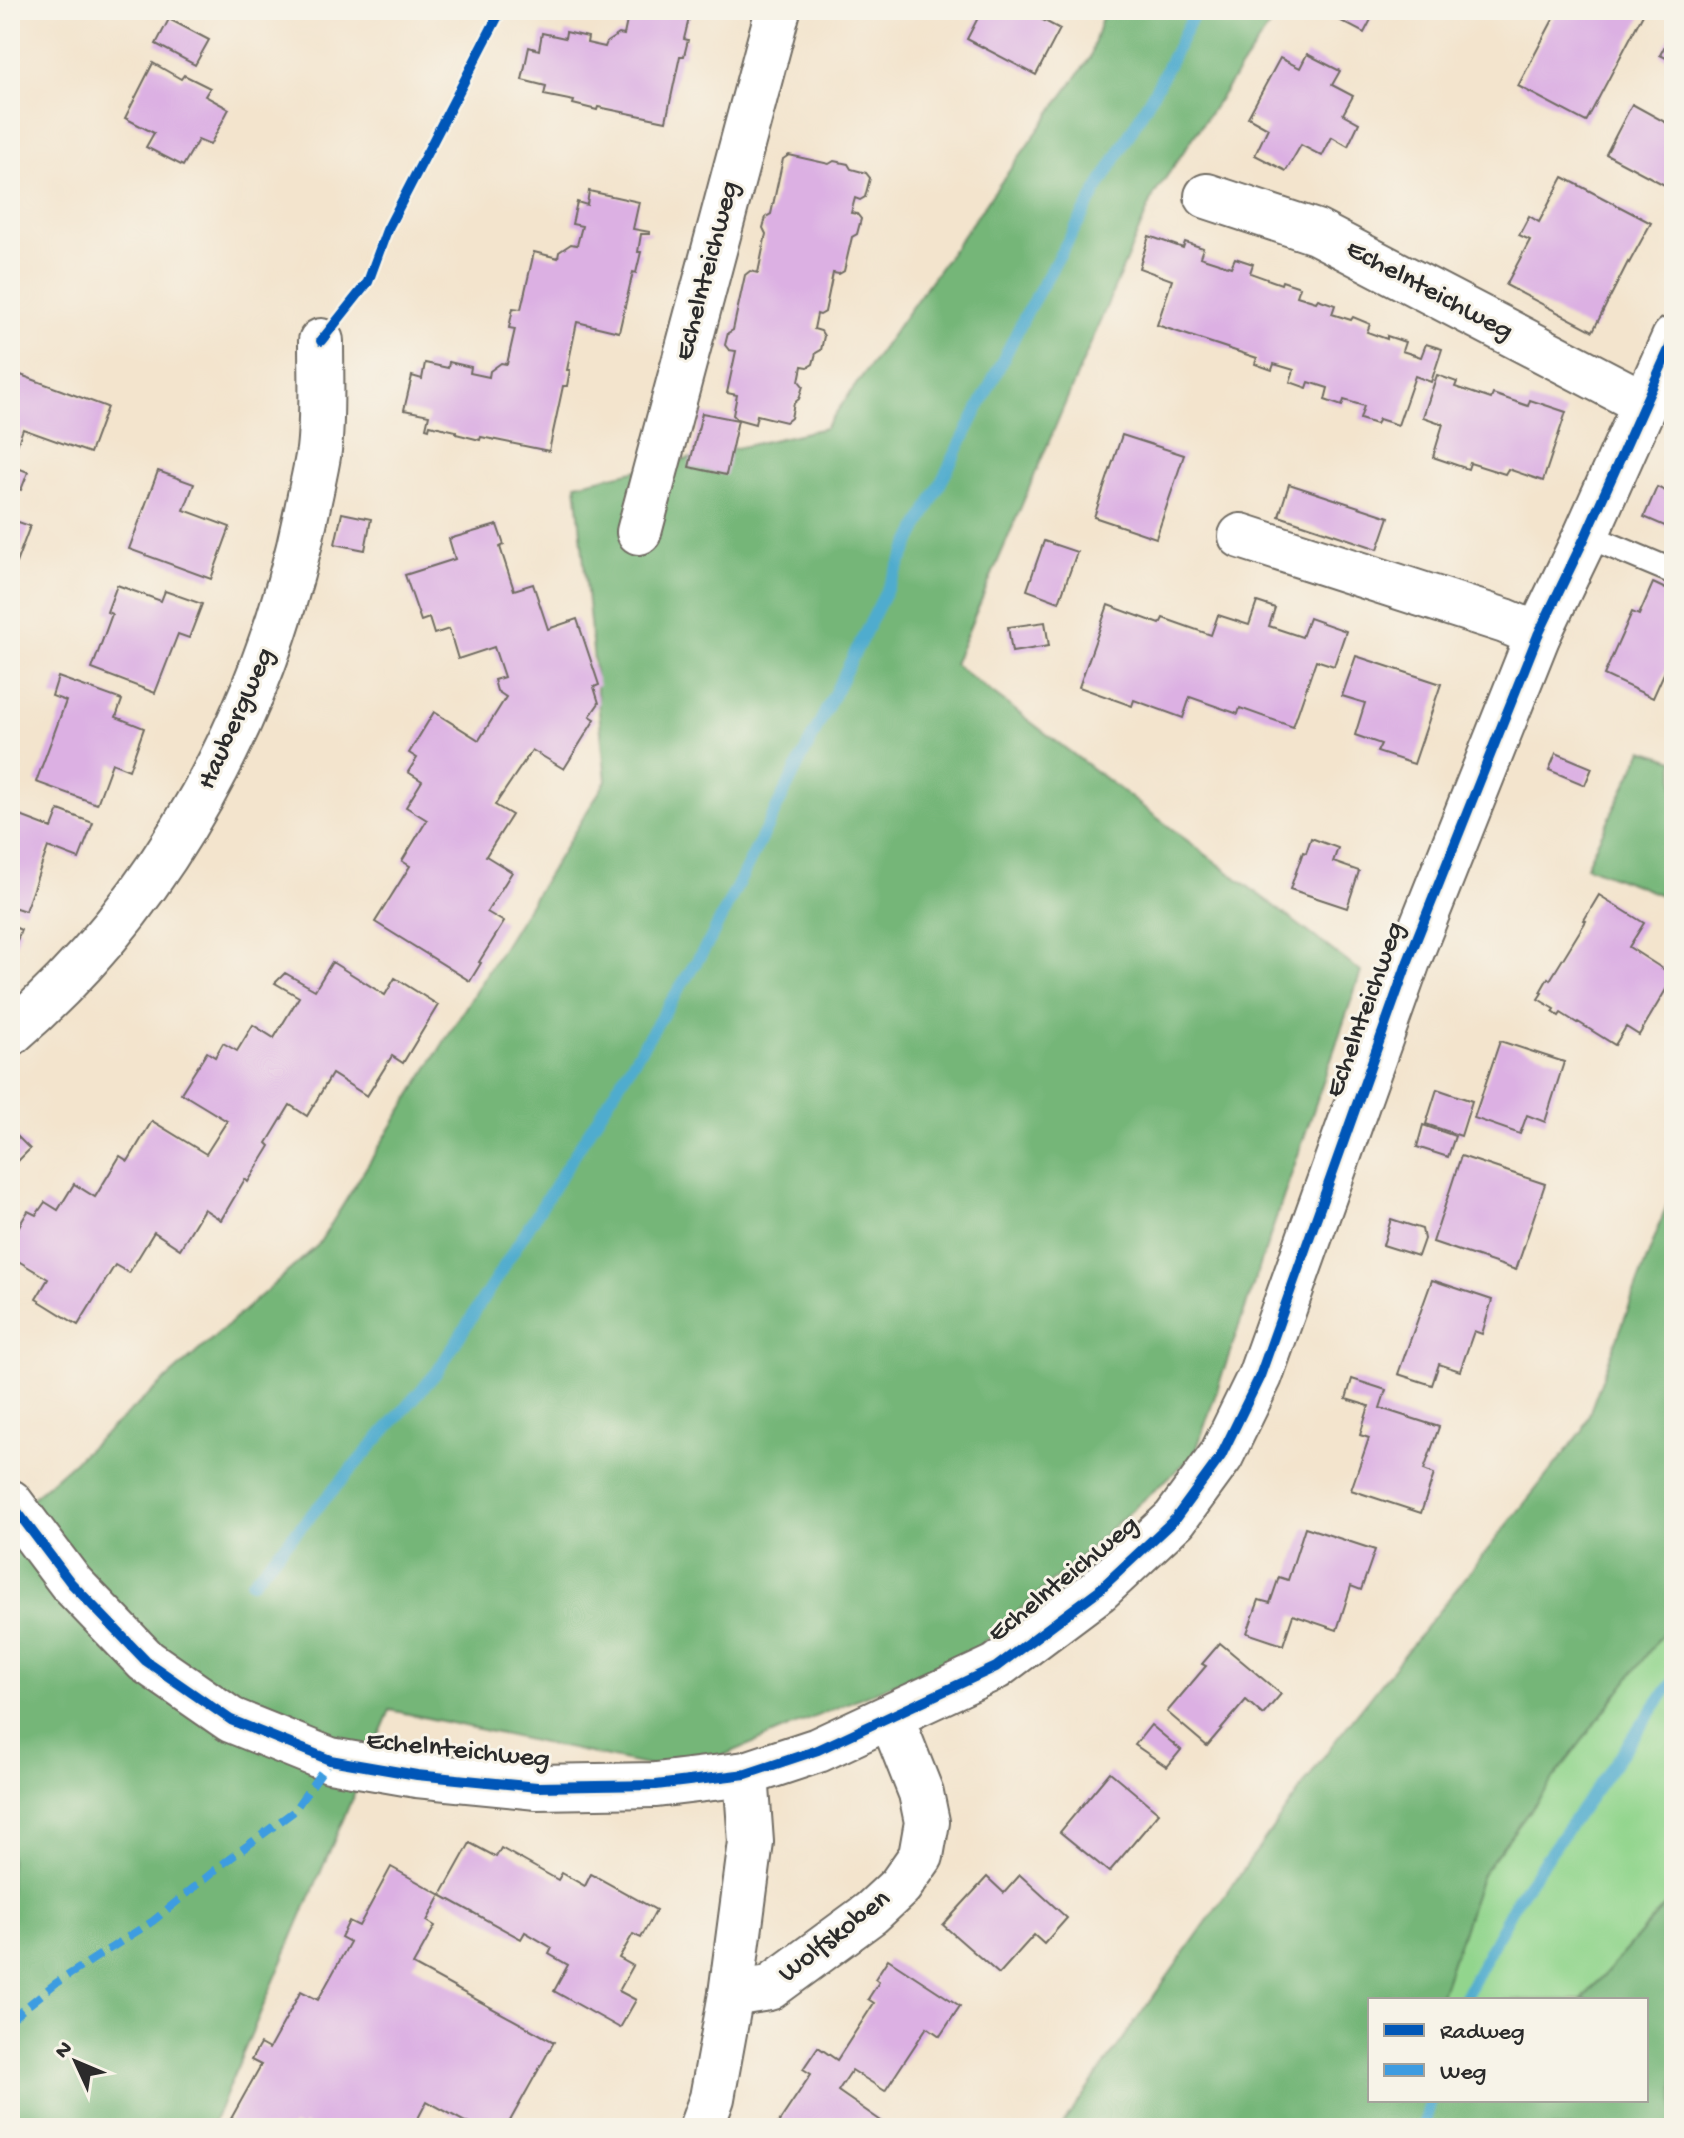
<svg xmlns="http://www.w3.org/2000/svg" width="1684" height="2138" viewBox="0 0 1684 2138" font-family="'Gochi Hand',sans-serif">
  <rect width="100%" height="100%" fill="#f7f3e8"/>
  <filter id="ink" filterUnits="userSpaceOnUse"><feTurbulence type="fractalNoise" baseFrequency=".0125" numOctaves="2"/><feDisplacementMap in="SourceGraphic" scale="16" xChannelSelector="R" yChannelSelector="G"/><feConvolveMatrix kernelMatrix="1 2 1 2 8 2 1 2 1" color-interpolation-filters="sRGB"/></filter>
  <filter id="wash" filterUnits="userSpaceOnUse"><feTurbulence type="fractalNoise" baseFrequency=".006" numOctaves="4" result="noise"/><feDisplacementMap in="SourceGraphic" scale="32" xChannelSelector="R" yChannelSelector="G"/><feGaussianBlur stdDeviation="1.8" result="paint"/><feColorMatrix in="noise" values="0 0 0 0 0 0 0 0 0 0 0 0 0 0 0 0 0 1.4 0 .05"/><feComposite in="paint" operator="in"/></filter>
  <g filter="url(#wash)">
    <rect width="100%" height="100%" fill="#f3e4cd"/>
    <path fill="#92d58d" stroke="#5e805c" stroke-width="2" d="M1674 1618V1895L1582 2000H1439L1482 1874Z"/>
    <g fill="#75b678" stroke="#507052" stroke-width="2">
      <path d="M1104 10H1280L1154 195 954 664 1361 972 1195 1454 976 1649 682 1773 390 1710 211 2128H10V1518L318 1245 606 781 576 484 825 428 1090 58Z"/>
      <path d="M1643 750 1674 760V900L1586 866Z"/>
      <path d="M1674 1186V1618L1482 1874 1439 2000H1370V2100H1646V2000H1582L1674 1895V2128H1060L1332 1745 1583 1430Z"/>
    </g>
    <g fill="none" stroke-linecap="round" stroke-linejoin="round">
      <g stroke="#50acce" stroke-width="12">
        <path d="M252 1582 437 1372 710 940 1028 310 1159 83 1196 10"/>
        <path d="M1463 2000 1517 1899 1674 1680"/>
        <path d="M1423 2128 1431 2100"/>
      </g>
    </g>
    <g id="blocks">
      <g fill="#dcb0e3">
        <path d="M623 10H691L684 39 688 40 684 56H680L666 121 598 107 597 110 573 104 574 101 544 95 546 86 522 80 529 47 539 50 542 33 565 38 566 32 588 37 587 43 605 47 607 42 619 34 624 35 628 16 622 14Z"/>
        <path d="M982 10H1024L1060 29 1036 75 967 39Z"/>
        <path d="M1325 10H1376L1364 33 1324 12Z"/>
        <path d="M1558 10H1645L1586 122 1518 86Z"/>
        <path d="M169 19 209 40 195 65 156 44Z"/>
        <path d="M1671 34 1674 35V62L1660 55Z"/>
        <path d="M1307 54 1340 71 1332 85 1353 96 1343 114 1359 123 1348 146 1332 137 1322 156 1301 145 1286 171 1255 155 1268 128 1248 117 1280 58 1300 68Z"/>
        <path d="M153 63 181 79 184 75 210 88 205 96 229 109 210 145 198 140 183 166 146 147 154 133 125 118Z"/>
        <path d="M1632 104 1674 127V190L1606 154Z"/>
        <path d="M789 155 829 164 834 161 848 164 851 169 866 173 870 178 865 197 860 200 855 198 851 213 857 214 861 219 857 234 852 237 844 271 839 274 833 273 825 312 820 315 817 314 814 329 821 331 824 336 821 350 816 353 813 364 808 367 802 366 799 381 803 386 799 399 794 403 791 418 786 422 757 415 755 424 737 419 733 415 737 395 727 393 736 351 729 350 725 345 728 333 733 330 745 275 750 271 758 273 766 234 763 228 766 217 771 214 783 159Z"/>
        <path d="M1563 177 1651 223 1629 263 1628 262 1593 331 1506 285 1530 240 1519 235 1529 216 1539 222Z"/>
        <path d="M589 191 639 202 633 229 650 232V234H641L638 252H641L636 273 633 272 619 332 577 322 567 370H570L567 386H563L549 451 481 437 480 440 456 434V431L430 425 429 429 426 428 429 415 404 410 412 376 422 379 425 363 448 368 449 362 471 367 470 373 489 377 490 371 501 363 507 364 515 329 509 328 513 308 521 309 534 252 558 258 559 252 571 244 577 245 582 226 572 224 577 202 587 205Z"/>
        <path d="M1149 236 1183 248 1185 242 1203 248 1200 257 1231 267 1235 258 1253 264 1250 273 1281 284 1282 281 1300 287 1297 296 1316 302 1318 299 1335 305 1332 314 1351 320 1353 317 1370 324 1367 332 1387 339V336L1405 342 1402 351 1421 357 1426 344 1442 349 1431 382 1415 376 1398 425 1379 419 1376 424 1360 419 1364 406 1344 400 1342 406 1325 400 1328 388 1309 382 1307 388 1290 382 1294 370 1274 364 1272 370 1255 364 1257 358 1157 325 1172 280 1139 268Z"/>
        <path d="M10 371 107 407 90 453 23 429 10 465Z"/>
        <path d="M1437 375 1457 382 1455 387 1491 399 1493 394 1528 406 1530 400 1566 412 1543 481 1508 469 1505 474 1470 463 1468 469 1433 457 1443 424 1423 417Z"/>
        <path d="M702 413 738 420 726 475 689 467Z"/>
        <path d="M1122 435 1184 455 1156 538 1094 517Z"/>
        <path d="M10 465 28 472 21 490 10 485Z"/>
        <path d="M158 471 194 484 184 510 230 527 211 579 129 549Z"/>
        <path d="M1289 484 1389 517 1378 549 1279 516Z"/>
        <path d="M1657 487 1674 495V530L1644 517Z"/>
        <path d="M342 513 371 519 365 550 335 544Z"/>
        <path d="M10 519 30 526 16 563 10 561Z"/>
        <path d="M497 525 504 545 500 547 514 590 533 584 548 629 577 619 599 685 594 687 599 703 590 716 595 719 564 769 532 750 495 805 512 815 486 856 512 872 487 912 504 922 479 962 481 963 470 981 375 922 410 866 402 861 427 820 406 807 422 781 408 772 417 758 409 753 434 712 479 740 506 697 497 691 494 680 504 677 494 647 458 659 449 629 434 634 429 618 421 621 405 575 455 559 449 539Z"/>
        <path d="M1044 541 1077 552 1059 602 1027 590Z"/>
        <path d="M1653 583 1674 593V620L1670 629 1674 631V651L1653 698 1604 675 1632 612 1639 615Z"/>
        <path d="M117 585 161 601 165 591 202 604 189 638 178 634 155 693 92 669 112 614 107 612Z"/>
        <path d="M1257 602 1275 608 1269 626 1302 637 1309 618 1346 631 1334 666 1316 660 1293 727 1240 708 1238 714 1190 697 1183 718 1134 700 1132 706 1079 687 1108 605 1160 624 1163 618 1211 635 1218 615 1249 625Z"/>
        <path d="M1045 622 1049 646 1012 652 1008 627Z"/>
        <path d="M1356 656 1441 684 1414 764 1377 752 1381 744 1355 735 1365 703 1342 696Z"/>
        <path d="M58 677 122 700 116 717 144 728 129 770 112 763 97 804 36 782 66 701 52 696Z"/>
        <path d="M1556 753 1592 768 1585 785 1549 770Z"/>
        <path d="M59 810 93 823 79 859 48 847 25 911 10 906V812L52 828Z"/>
        <path d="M1311 838 1338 848 1333 862 1359 871 1347 908 1290 889 1303 852 1306 853Z"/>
        <path d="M1599 895 1644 923 1629 947 1674 976 1639 1035 1626 1027 1615 1045 1578 1022 1577 1023 1561 1013 1559 1016 1553 1012 1555 1009 1538 999 1542 993 1540 992 1548 978 1550 980 1586 921 1584 920Z"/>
        <path d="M10 925 21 930 10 959Z"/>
        <path d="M332 962 385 995 395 978 438 1005 403 1063 392 1056 367 1096 332 1074 307 1116 290 1105 267 1143 270 1146 248 1182 245 1179 221 1220 204 1209 180 1249 154 1232 129 1273 115 1265 78 1325 36 1299 48 1279 10 1256V1241L28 1211 36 1215 45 1202 58 1210 74 1184 95 1197 120 1156 128 1161 152 1121 206 1154 227 1121 181 1093 207 1052 215 1057 223 1043 237 1051 253 1025 274 1038 299 997 275 983 285 973 315 990Z"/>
        <path d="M1500 1041 1564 1062 1545 1122 1527 1115 1520 1134 1474 1118Z"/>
        <path d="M1437 1089 1472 1101 1461 1136 1426 1124Z"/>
        <path d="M1423 1125 1455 1136 1448 1157 1417 1147Z"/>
        <path d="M10 1129 30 1149 10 1169Z"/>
        <path d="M1461 1156 1545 1184 1516 1270 1433 1242Z"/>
        <path d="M1391 1219 1422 1229 1424 1239 1418 1256 1383 1245Z"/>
        <path d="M1432 1280 1492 1300 1482 1334 1474 1331 1460 1371 1439 1364 1432 1385 1398 1374Z"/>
        <path d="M1352 1379 1386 1390 1380 1408 1439 1427 1424 1470 1434 1474 1421 1513 1351 1490 1369 1438 1360 1435 1369 1406 1346 1399Z"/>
        <path d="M1305 1527 1375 1550 1361 1590 1351 1586 1337 1630 1293 1615 1283 1645 1247 1633 1259 1600 1270 1603 1279 1577 1288 1580Z"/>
        <path d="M1220 1643 1281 1694 1263 1715 1246 1700 1207 1746 1167 1712 1206 1666 1202 1664Z"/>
        <path d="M1151 1725 1181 1750 1167 1767 1135 1745Z"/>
        <path d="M1110 1772 1159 1813 1109 1872 1060 1832Z"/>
        <path d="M470 1843 496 1857 501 1848 558 1880 562 1873 585 1886 591 1874 656 1910 641 1938 633 1934 619 1958 633 1966 619 1991 636 2000 620 2028 554 1991 568 1965 549 1954 552 1948 525 1932 521 1939 441 1895Z"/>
        <path d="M391 1867 441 1895 427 1921 435 1926 413 1965 554 2042 506 2128H476L427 2101 413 2128H311L304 2124 302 2128 292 2125 291 2128H236L228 2124 261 2065 251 2060 260 2044 269 2049 301 1991 318 2000 350 1942 341 1937 349 1921 359 1926Z"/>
        <path d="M1020 1875 1067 1918 1044 1944 1034 1935 999 1974 943 1925 987 1877 1004 1893Z"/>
        <path d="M888 1959 960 2006 940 2036 927 2027 885 2091 852 2070 838 2091 884 2123 881 2128H775L811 2074 803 2069 818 2047 837 2060 874 2003 868 1999 879 1982 875 1979Z"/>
      </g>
    </g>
  </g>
  <g filter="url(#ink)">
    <use href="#blocks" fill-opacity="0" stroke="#716c64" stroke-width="2"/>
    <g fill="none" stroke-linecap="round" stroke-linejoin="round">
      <defs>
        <path id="lane" d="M1586 535 1674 572"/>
        <g id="street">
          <path d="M1207 196 1316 232 1644 403"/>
          <path d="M639 532 778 10"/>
          <path d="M1241 536 1505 621 1538 635"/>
          <path d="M10 1034C165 901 267 709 307 510 311 490 316 470 319 450 323 416 321 376 321 341"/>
          <path d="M10 1502 71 1583 146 1661 231 1720 330 1760 417 1775 537 1787 656 1785 746 1774 818 1750 996 1667 1099 1590 1175 1519 1221 1456 1260 1376 1408 961 1538 635 1586 535 1674 338"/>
          <path d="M731 1994 769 1988 871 1913 900 1886 921 1856 927 1822 921 1793 891 1717"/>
          <path d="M701 2128 712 2098 731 1994 751 1842 746 1774"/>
        </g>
      </defs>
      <use href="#lane" stroke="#716c64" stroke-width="28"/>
      <use href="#street" stroke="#716c64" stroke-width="48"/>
      <use href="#lane" stroke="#fff" stroke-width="24"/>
      <use href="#street" stroke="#fff" stroke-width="44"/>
      <path stroke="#3d9ce1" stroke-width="8" stroke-dasharray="16 8" stroke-linecap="butt" d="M10 2020 56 1983 153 1921 224 1863 293 1812 330 1760"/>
      <defs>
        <g id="cycleway">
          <path d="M321 341 368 282 387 230 501 10"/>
          <path d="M10 1502 71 1583 146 1661 231 1720 330 1760 417 1775 537 1787 656 1785 746 1774 818 1750 996 1667 1099 1590 1175 1519 1221 1456 1260 1376 1408 961 1538 635 1586 535 1674 338"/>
        </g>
      </defs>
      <use href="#cycleway" stroke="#f7f3e8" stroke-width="15"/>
      <use href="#cycleway" stroke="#0057b8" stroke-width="10"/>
    </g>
  </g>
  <g text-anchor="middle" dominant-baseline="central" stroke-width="6" stroke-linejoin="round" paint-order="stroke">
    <g font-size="28" fill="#2b2b2b" stroke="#f7f3e8">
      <text transform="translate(708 271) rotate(-75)">Echelnteichweg</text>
      <text transform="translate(1429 291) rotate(28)">Echelnteichweg</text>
      <text transform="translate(237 719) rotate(-66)">Haubergweg</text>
      <text transform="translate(1366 1010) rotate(-70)">Echelnteichweg</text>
      <text transform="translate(1064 1580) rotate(-39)">Echelnteichweg</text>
      <text transform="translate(458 1751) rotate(6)">Echelnteichweg</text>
      <text transform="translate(835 1937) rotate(-38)">Wolfskoben</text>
    </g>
  </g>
  <rect width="1684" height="2138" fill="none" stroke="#f7f3e8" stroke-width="40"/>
  <rect x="1368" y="1998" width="280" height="104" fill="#f7f3e8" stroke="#a5a39c" stroke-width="2"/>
  <rect x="1384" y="2024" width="40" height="12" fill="#0057b8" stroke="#a5a39c" stroke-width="2"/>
  <text x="1440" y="2038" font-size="24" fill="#2b2b2b">Radweg</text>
  <rect x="1384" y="2064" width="40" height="12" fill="#3d9ce1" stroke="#a5a39c" stroke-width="2"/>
  <text x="1440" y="2078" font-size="24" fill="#2b2b2b">Weg</text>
  <g transform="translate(76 2062) rotate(314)" stroke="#f7f3e8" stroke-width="6" paint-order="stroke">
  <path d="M0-6L14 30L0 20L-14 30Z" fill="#2b2b2b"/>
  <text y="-12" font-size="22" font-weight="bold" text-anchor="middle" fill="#2b2b2b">N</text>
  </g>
</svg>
